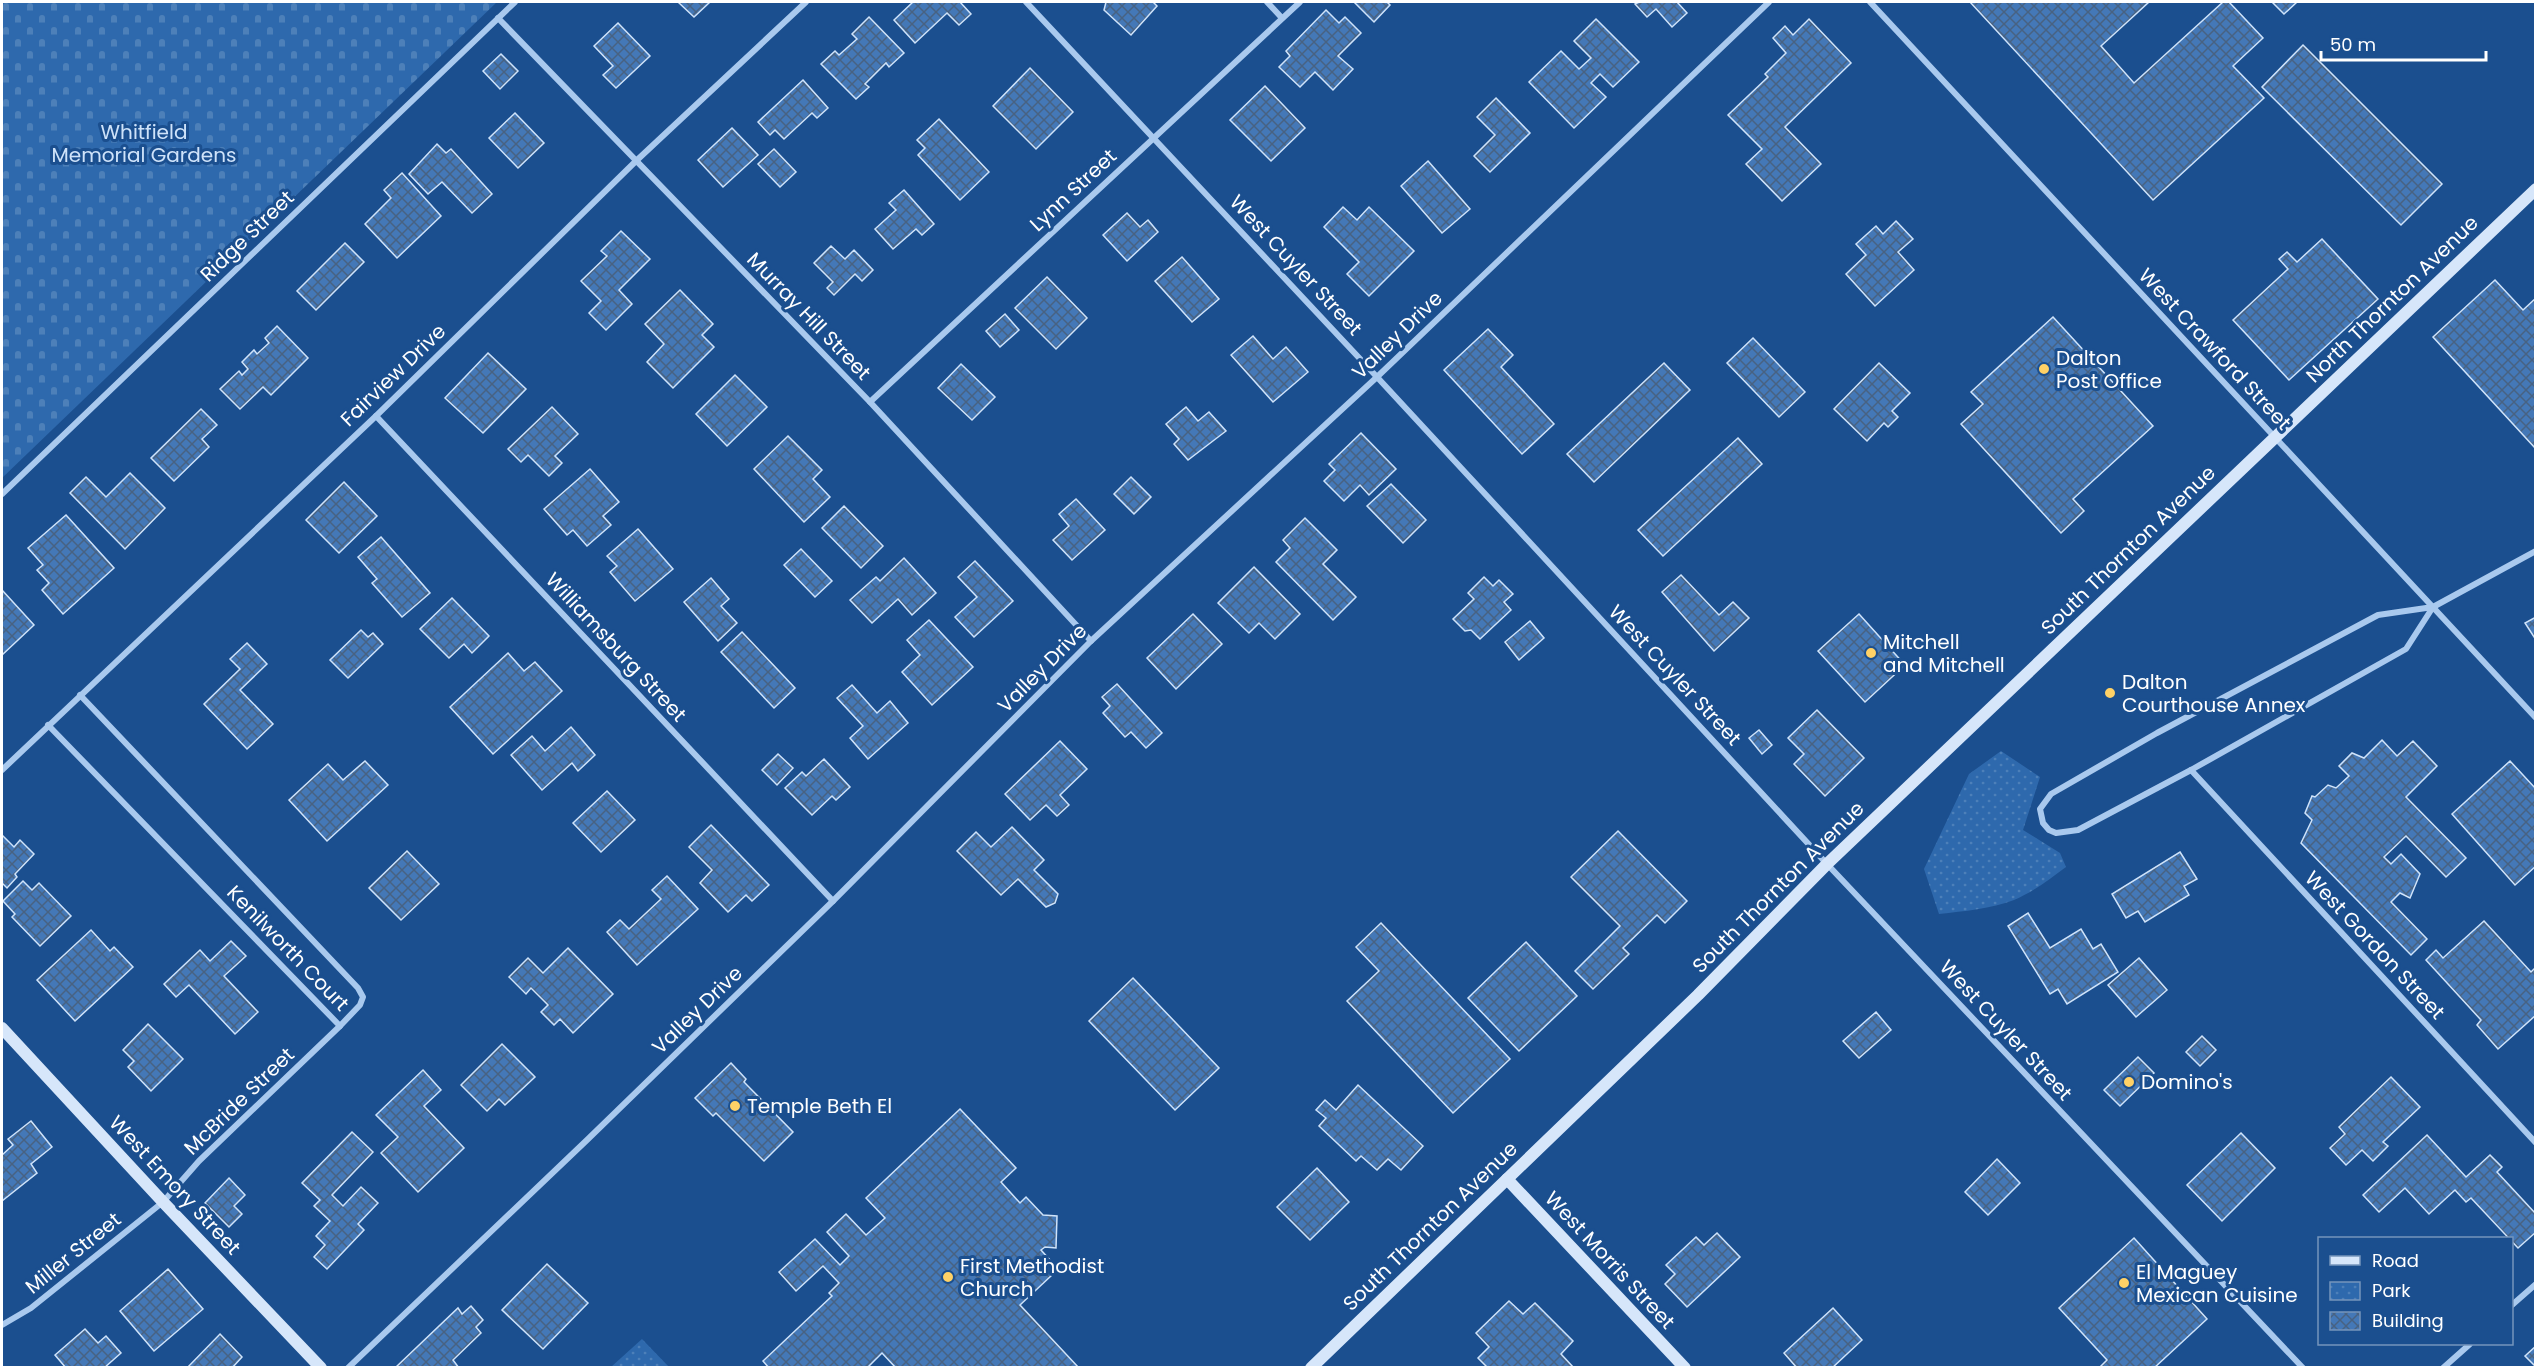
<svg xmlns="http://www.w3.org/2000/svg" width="2537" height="1369" viewBox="0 0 2537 1369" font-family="Poppins,sans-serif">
  <defs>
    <pattern id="cemetery-stones" width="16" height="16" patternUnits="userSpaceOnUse" patternTransform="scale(1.5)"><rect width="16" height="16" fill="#2e69ad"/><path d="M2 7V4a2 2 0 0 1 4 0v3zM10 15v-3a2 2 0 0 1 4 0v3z" fill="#4d80b9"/></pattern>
    <pattern id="park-dots" width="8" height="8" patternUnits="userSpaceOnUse" patternTransform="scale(1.5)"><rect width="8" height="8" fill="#2e69ad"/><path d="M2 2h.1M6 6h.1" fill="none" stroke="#4d80b9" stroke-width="1.8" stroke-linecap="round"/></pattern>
    <pattern id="building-cross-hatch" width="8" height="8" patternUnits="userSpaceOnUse" patternTransform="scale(1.5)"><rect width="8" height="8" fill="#4478b7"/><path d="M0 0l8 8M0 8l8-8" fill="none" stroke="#486282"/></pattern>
  </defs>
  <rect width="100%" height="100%" fill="#1b4f8f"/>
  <path fill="url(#cemetery-stones)" d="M2 2H497L2 478Z"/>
  <g fill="url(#park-dots)">
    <path d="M2001 751 2040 777 2023 830 2060 853 2066 867C2050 879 2033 892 2014 900 1991 909 1964 911 1939 914L1924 869 1969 774Z"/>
    <path d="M642 1339 669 1367H611Z"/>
  </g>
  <g fill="url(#building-cross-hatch)" stroke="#cfe3fa" stroke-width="1.5">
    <path d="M678 2H710L694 17Z"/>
    <path d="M913 2H960L971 14 959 25 947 13 915 43 894 20Z"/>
    <path d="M1106 2H1153L1157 6 1131 35 1104 10Z"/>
    <path d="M1354 2H1387L1390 5 1374 22Z"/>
    <path d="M1639 2H1677L1687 13 1672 27 1656 9 1647 17 1635 4Z"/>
    <path d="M1970 2H2149L2101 46 2134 83 2223 2H2229L2263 38 2233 66 2264 98 2153 200Z"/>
    <path d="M2272 2H2297L2284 14Z"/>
    <path d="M1326 10 1339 23 1345 17 1361 33 1338 56 1353 69 1333 90 1315 72 1300 87 1279 67 1290 56 1286 51Z"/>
    <path d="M869 17 904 53 889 67 886 63 865 84 869 87 856 99 821 64 835 51 839 55 857 39 852 34Z"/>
    <path d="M1596 19 1639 62 1613 87 1600 74 1591 83 1606 97 1574 128 1529 82 1561 51 1579 69 1591 58 1574 41Z"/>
    <path d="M1809 19 1851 63 1785 127 1821 164 1782 201 1746 164 1762 149 1728 115 1768 77 1765 74 1786 53 1773 38 1785 26 1793 35Z"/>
    <path d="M618 23 650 56 616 88 603 75 613 66 594 46Z"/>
    <path d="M2303 45 2442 184 2401 225 2262 87Z"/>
    <path d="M501 54 518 71 500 89 483 71Z"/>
    <path d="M1030 68 1073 112 1036 149 993 106Z"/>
    <path d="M803 80 828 108 817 118 812 113 784 139 775 130 770 135 758 122Z"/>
    <path d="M1265 86 1305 128 1271 161 1230 120Z"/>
    <path d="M1496 98 1530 133 1490 172 1474 156 1495 135 1477 117Z"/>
    <path d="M515 113 544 143 518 168 489 138Z"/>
    <path d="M939 119 989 172 960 200 918 155 925 148 917 140Z"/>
    <path d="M732 128 758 155 723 187 698 160Z"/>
    <path d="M437 144 446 153 451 149 492 194 472 213 442 182 428 194 409 174Z"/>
    <path d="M774 149 796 172 780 187 758 164Z"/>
    <path d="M1428 161 1470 209 1442 233 1401 186Z"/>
    <path d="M402 173 441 216 397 258 365 224 391 198 384 190Z"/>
    <path d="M904 190 934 224 922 235 916 229 893 249 875 229 896 210 889 203Z"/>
    <path d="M1343 207 1357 220 1369 207 1414 251 1369 296 1347 274 1359 262 1324 227Z"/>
    <path d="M1127 213 1140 227 1148 220 1158 232 1127 261 1103 235Z"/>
    <path d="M1896 221 1913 239 1898 252 1914 270 1875 306 1846 274 1866 255 1856 244 1876 226 1883 234Z"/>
    <path d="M621 231 650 259 619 290 632 304 606 330 589 313 601 301 581 281 607 256 601 251Z"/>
    <path d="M2322 239 2378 299 2289 380 2233 320 2288 269 2279 259 2287 252 2297 262Z"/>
    <path d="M345 243 364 262 316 310 297 291Z"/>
    <path d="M831 246 845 259 854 250 873 270 862 281 855 274 834 295 827 288 833 282 814 263Z"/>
    <path d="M1182 257 1219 299 1192 322 1155 281Z"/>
    <path d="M1047 277 1087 318 1056 349 1015 308Z"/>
    <path d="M2495 280 2523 310 2536 298V449L2433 337Z"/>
    <path d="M680 290 713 324 702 335 714 347 673 388 647 362 664 344 645 324Z"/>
    <path d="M1005 314 1019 330 1000 347 986 331Z"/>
    <path d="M2053 317 2153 426 2073 499 2084 511 2061 533 1961 424 1983 404 1971 392Z"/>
    <path d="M277 326 308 358 271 395 263 387 240 409 220 389 239 371 242 375 248 369 242 362 254 350 257 354 269 343 265 338Z"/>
    <path d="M1488 329 1513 355 1501 367 1554 424 1522 454 1444 370Z"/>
    <path d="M1253 336 1273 359 1286 347 1308 372 1273 402 1231 355Z"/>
    <path d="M1753 338 1805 392 1779 417 1727 363Z"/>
    <path d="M488 353 526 389 483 433 445 398Z"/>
    <path d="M1664 363 1690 390 1594 482 1567 454Z"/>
    <path d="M1879 363 1910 393 1892 411 1898 417 1888 427 1884 423 1867 441 1834 409Z"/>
    <path d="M961 364 995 397 972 420 938 388Z"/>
    <path d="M735 375 767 407 727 446 696 414Z"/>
    <path d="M552 407 578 434 555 456 562 463 549 476 528 455 521 462 508 449Z"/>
    <path d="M1186 407 1198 421 1209 412 1226 431 1188 460 1174 444 1179 439 1166 424Z"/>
    <path d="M201 409 217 425 202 439 209 447 174 481 151 458Z"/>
    <path d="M1361 433 1396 469 1369 495 1360 485 1344 501 1324 481 1335 470 1329 464Z"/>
    <path d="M788 436 822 470 813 479 830 497 804 522 754 469Z"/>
    <path d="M1738 438 1762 464 1663 556 1638 530Z"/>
    <path d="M590 469 619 502 603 516 611 525 587 546 573 530 567 535 544 509Z"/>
    <path d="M130 473 165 508 125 549 70 493 86 477 106 497Z"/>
    <path d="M1131 477 1151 497 1134 514 1114 494Z"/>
    <path d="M344 482 377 516 339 553 306 520Z"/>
    <path d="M1391 484 1426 520 1403 543 1367 506Z"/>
    <path d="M1076 499 1105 530 1072 560 1053 540 1069 526 1059 514Z"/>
    <path d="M844 506 883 546 861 568 822 528Z"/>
    <path d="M66 515 114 568 63 614 42 590 49 583 37 570 43 565 28 548Z"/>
    <path d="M1305 518 1337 550 1323 564 1356 597 1333 620 1276 562 1290 548 1283 540Z"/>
    <path d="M638 529 673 569 635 601 610 572 617 566 607 556Z"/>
    <path d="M381 537 430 593 402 617 372 583 377 579 358 557Z"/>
    <path d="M801 549 832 581 815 597 784 565Z"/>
    <path d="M904 558 936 593 912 615 898 599 872 623 850 600 876 577 880 581Z"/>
    <path d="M975 561 1013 601 974 637 955 617 977 597 958 577Z"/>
    <path d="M1254 567 1300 614 1275 639 1259 623 1249 633 1218 603Z"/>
    <path d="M1681 575 1719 615 1733 602 1749 618 1714 651 1662 592Z"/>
    <path d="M1484 577 1493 586 1499 580 1513 594 1504 602 1511 610 1480 639 1471 630 1465 631 1453 619 1474 599 1468 593Z"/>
    <path d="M711 578 729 599 721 606 737 623 718 641 684 602Z"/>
    <path d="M2 590 34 625 2 655Z"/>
    <path d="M452 598 489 636 472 653 464 644 449 658 420 629Z"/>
    <path d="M1193 614 1222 644 1176 689 1147 658Z"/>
    <path d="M1859 614 1905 665 1865 702 1818 651Z"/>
    <path d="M2536 617V640L2525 623Z"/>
    <path d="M929 620 973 667 932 705 902 672 920 655 907 640Z"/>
    <path d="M1530 621 1544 638 1519 660 1505 642Z"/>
    <path d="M361 630 368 637 373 633 383 644 348 678 330 660Z"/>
    <path d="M742 632 795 688 774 708 721 652Z"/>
    <path d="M247 643 267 664 240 690 273 724 247 749 204 704 240 669 230 659Z"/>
    <path d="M508 653 524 671 535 662 562 691 493 754 450 707Z"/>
    <path d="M1117 684 1162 733 1146 748 1131 732 1125 737 1103 713 1110 706 1102 697Z"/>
    <path d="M852 685 877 713 890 701 908 723 868 759 850 738 863 726 837 698Z"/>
    <path d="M1817 710 1864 758 1825 796 1794 764 1804 754 1788 738Z"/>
    <path d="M571 727 595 755 578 771 572 763 542 790 511 755 532 736 545 751Z"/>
    <path d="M1759 730 1772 745 1762 754 1749 738Z"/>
    <path d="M2382 740 2397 756 2413 741 2437 766 2406 797 2466 858 2446 877 2406 836 2384 857 2391 864 2401 854 2420 874 2410 898 2400 893 2391 902 2427 939 2411 955 2301 843 2312 820 2305 813 2312 796 2315 797 2328 785 2336 788 2349 776 2339 766 2352 753 2364 758Z"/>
    <path d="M1060 741 1087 769 1060 795 1069 805 1057 816 1046 805 1030 820 1005 794Z"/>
    <path d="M778 754 793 768 777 785 762 770Z"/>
    <path d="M824 759 850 787 836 800 832 796 812 815 785 788 802 772 806 776Z"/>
    <path d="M365 761 388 785 327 841 289 800 328 764 343 780Z"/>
    <path d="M2510 761 2536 789V866L2515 885 2452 814Z"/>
    <path d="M607 791 635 820 601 852 573 823Z"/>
    <path d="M711 825 769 885 752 901 746 895 728 912 700 883 712 870 689 847Z"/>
    <path d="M1012 827 1044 860 1034 870 1058 894 1055 903 1046 907 1018 879 1001 895 957 851 976 832 991 847Z"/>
    <path d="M1618 831 1687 901 1665 923 1657 915 1623 948 1629 954 1593 989 1575 971 1620 926 1571 877Z"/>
    <path d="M2 835 14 847 20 840 34 854 15 874 17 877 7 888 2 883Z"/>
    <path d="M407 851 439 884 401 920 369 888Z"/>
    <path d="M2180 852 2197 879 2184 886 2189 895 2145 922 2138 911 2126 918 2112 894Z"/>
    <path d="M667 876 698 909 637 965 607 932 620 920 629 929 661 899 652 890Z"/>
    <path d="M23 881 32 890 39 883 71 916 40 946 12 917 15 914 3 901Z"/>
    <path d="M2028 913 2050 948 2081 929 2093 949 2101 944 2118 972 2067 1004 2058 989 2050 994 2008 926Z"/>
    <path d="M2484 921 2531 972 2536 967V1015L2498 1049 2477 1025 2481 1020 2426 960 2436 950 2443 958Z"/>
    <path d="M1381 923 1510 1059 1453 1113 1347 1001 1379 971 1356 947Z"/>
    <path d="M91 930 110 951 114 947 133 967 75 1021 37 980Z"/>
    <path d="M231 941 246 956 224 976 258 1012 235 1034 189 985 176 997 164 984 200 950 210 961Z"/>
    <path d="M1526 942 1577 996 1519 1051 1468 998Z"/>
    <path d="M568 948 613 994 573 1033 560 1019 554 1025 541 1012 548 1005 531 988 526 994 509 977 528 958 543 973Z"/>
    <path d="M2139 958 2167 990 2136 1017 2108 985Z"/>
    <path d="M1133 978 1219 1068 1175 1110 1089 1021Z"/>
    <path d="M1876 1012 1891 1030 1859 1058 1843 1041Z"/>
    <path d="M148 1024 183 1059 151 1091 128 1067 134 1061 123 1050Z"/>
    <path d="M2202 1036 2216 1050 2200 1066 2186 1052Z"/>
    <path d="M502 1044 535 1077 505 1105 499 1099 487 1111 461 1085Z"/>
    <path d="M2138 1057 2154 1073 2120 1106 2104 1090Z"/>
    <path d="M731 1063 746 1079 744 1082 793 1132 764 1161 716 1113 713 1116 695 1098Z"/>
    <path d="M423 1070 441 1090 424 1106 464 1148 418 1192 381 1153 398 1137 376 1115Z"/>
    <path d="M2391 1077 2420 1107 2383 1142 2388 1146 2373 1161 2362 1150 2346 1165 2330 1148 2345 1134 2339 1127Z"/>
    <path d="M1358 1085 1423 1146 1401 1170 1388 1159 1377 1170 1361 1156 1356 1161 1319 1126 1326 1118 1316 1110 1325 1100 1336 1110Z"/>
    <path d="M960 1109 1016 1168 1001 1182 1020 1203 1026 1197 1043 1215 1057 1216 1056 1248 1045 1247 1041 1250 1051 1261 1052 1275 1020 1305 1079 1368H896L882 1353 867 1368H769L763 1361 832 1296 829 1293 839 1283 823 1266 796 1291 779 1272 815 1239 840 1265 849 1256 827 1232 846 1214 866 1235 885 1218 866 1198Z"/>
    <path d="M31 1121 52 1147 31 1164 37 1173 2 1201V1155L13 1145 8 1139Z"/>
    <path d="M352 1132 373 1152 332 1195 343 1206 361 1187 378 1203 358 1224 364 1230 327 1269 314 1257 325 1245 316 1236 330 1221 314 1206 320 1200 302 1183Z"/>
    <path d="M2241 1133 2275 1168 2222 1221 2187 1185Z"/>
    <path d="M2427 1135 2466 1177 2490 1155 2502 1167 2497 1172 2536 1214V1232L2518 1248 2471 1198 2466 1202 2455 1190 2429 1214 2405 1188 2379 1212 2363 1195Z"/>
    <path d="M1997 1159 2020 1183 1988 1215 1965 1192Z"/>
    <path d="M1317 1168 1349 1202 1310 1240 1277 1207Z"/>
    <path d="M229 1178 245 1195 234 1206 242 1214 229 1227 205 1203Z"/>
    <path d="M1717 1233 1740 1257 1687 1307 1665 1284 1675 1274 1666 1265 1696 1237 1704 1245Z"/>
    <path d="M2134 1238 2207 1319 2154 1368H2099L2107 1360 2059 1308Z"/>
    <path d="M547 1264 588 1303 543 1349 502 1310Z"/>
    <path d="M168 1269 203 1309 154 1351 120 1311Z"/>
    <path d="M1509 1301 1523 1314 1535 1303 1573 1341 1561 1354 1574 1368H1488L1478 1358 1489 1347 1476 1333Z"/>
    <path d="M471 1306 483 1320 476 1327 481 1333 453 1360 459 1368H395L458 1308 462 1314Z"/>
    <path d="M1833 1308 1862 1340 1832 1368H1797L1784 1353Z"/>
    <path d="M85 1329 98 1343 106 1336 121 1353 104 1368H66L55 1355Z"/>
    <path d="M220 1334 242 1357 232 1368H187Z"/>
    <path d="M2536 1346V1367L2525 1356Z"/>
  </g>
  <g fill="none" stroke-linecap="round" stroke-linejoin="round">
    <g stroke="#a9c9ee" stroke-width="6">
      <path d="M1026 2 1377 377 1827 864 2303 1368"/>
      <path d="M1267 2 1281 17"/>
      <path d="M1870 2 2536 718"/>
      <path d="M498 18 870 402 1091 641"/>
      <path d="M870 402 1300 2"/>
      <path d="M376 416 833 901"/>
      <path d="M2 494 515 2"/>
      <path d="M2433 607 2406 649 2191 770 2078 830 2056 833 2049 830 2043 823 2040 809 2051 794 2157 733 2378 615 2433 607 2536 551"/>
      <path d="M48 725 340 1026"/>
      <path d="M2 770 376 416 636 161 806 2"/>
      <path d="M2191 770 2536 1143"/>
      <path d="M2512 1305 2536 1284"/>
      <path d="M2 1325 31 1308 163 1202 199 1161 340 1026 360 1005 363 997 358 988 80 695"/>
      <path d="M348 1368 587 1140 833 901 1091 641 1377 377 1769 2"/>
      <path d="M2443 1368 2470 1344"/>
    </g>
    <g stroke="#d6e6fa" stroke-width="12">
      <path d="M2 1028 163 1202 321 1368"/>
      <path d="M1507 1179 1685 1368"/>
      <path d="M1311 1368 1698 995 1827 864 2536 189"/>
    </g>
  </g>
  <g fill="#ffd166" stroke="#1b4f8f" stroke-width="2">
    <circle cx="2044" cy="369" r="6"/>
    <circle cx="1871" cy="653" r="6"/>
    <circle cx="2110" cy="693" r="6"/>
    <circle cx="2129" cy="1082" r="6"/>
    <circle cx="735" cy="1106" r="6"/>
    <circle cx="948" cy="1277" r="6"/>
    <circle cx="2124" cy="1283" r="6"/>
  </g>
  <g text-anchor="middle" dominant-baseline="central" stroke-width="6" stroke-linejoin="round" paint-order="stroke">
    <g font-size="20" fill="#cfe3fa" stroke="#1b4f8f">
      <text x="144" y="132">Whitfield<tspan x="144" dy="23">Memorial Gardens</tspan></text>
    </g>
    <g font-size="20" fill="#fff" stroke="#1b4f8f">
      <text transform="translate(1073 190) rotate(-43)">Lynn Street</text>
      <text transform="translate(247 236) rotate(-44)">Ridge Street</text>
      <text transform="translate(1296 265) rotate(47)">West Cuyler Street</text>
      <text transform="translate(2392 299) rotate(-44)">North Thornton Avenue</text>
      <text transform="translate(809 316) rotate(46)">Murray Hill Street</text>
      <text transform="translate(1397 335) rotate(-44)">Valley Drive</text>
      <text transform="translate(2215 349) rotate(47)">West Crawford Street</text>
      <text transform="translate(393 375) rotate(-44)">Fairview Drive</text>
      <text transform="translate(2128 550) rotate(-44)">South Thornton Avenue</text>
      <text transform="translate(616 647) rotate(47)">Williamsburg Street</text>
      <text transform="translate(1042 668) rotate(-45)">Valley Drive</text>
      <text transform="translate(1675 675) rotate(47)">West Cuyler Street</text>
      <text transform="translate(1778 887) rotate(-45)">South Thornton Avenue</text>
      <text transform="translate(2375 945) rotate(47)">West Gordon Street</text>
      <text transform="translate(288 948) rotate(46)">Kenilworth Court</text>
      <text transform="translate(697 1010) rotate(-44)">Valley Drive</text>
      <text transform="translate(2006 1030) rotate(47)">West Cuyler Street</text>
      <text transform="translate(239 1101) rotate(-44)">McBride Street</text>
      <text transform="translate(175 1185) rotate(47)">West Emory Street</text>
      <text transform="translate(1430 1226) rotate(-44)">South Thornton Avenue</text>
      <text transform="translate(73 1253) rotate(-39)">Miller Street</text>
      <text transform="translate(1610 1260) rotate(47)">West Morris Street</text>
    </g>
    <g font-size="20" fill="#fff" stroke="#1b4f8f" text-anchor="start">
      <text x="2056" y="358">Dalton<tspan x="2056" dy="23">Post Office</tspan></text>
      <text x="1883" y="642">Mitchell<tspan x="1883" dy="23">and Mitchell</tspan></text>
      <text x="2122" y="682">Dalton<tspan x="2122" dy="23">Courthouse Annex</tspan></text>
      <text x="2141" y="1082">Domino's</text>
      <text x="747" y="1106">Temple Beth El</text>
      <text x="960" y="1266">First Methodist<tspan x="960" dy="23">Church</tspan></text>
      <text x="2136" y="1272">El Maguey<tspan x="2136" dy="23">Mexican Cuisine</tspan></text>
    </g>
  </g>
  <rect width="2537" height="1369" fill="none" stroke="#ffffff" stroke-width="6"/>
  <rect x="2318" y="1237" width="195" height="108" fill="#1b4f8f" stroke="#7695bc" stroke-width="1.5"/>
  <rect x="2330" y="1256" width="30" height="9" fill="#d6e6fa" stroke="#7695bc" stroke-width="1.5"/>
  <text x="2372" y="1267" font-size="18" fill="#ffffff">Road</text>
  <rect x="2330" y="1282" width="30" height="18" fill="url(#park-dots)" stroke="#7695bc" stroke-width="1.5"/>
  <text x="2372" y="1297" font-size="18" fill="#ffffff">Park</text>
  <rect x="2330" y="1312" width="30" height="18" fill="url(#building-cross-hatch)" stroke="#7695bc" stroke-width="1.5"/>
  <text x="2372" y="1327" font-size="18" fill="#ffffff">Building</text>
  <path d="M2321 51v9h165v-9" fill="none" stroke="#ffffff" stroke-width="3"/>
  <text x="2330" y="51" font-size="18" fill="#ffffff" stroke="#1b4f8f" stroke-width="4.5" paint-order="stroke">50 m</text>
</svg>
